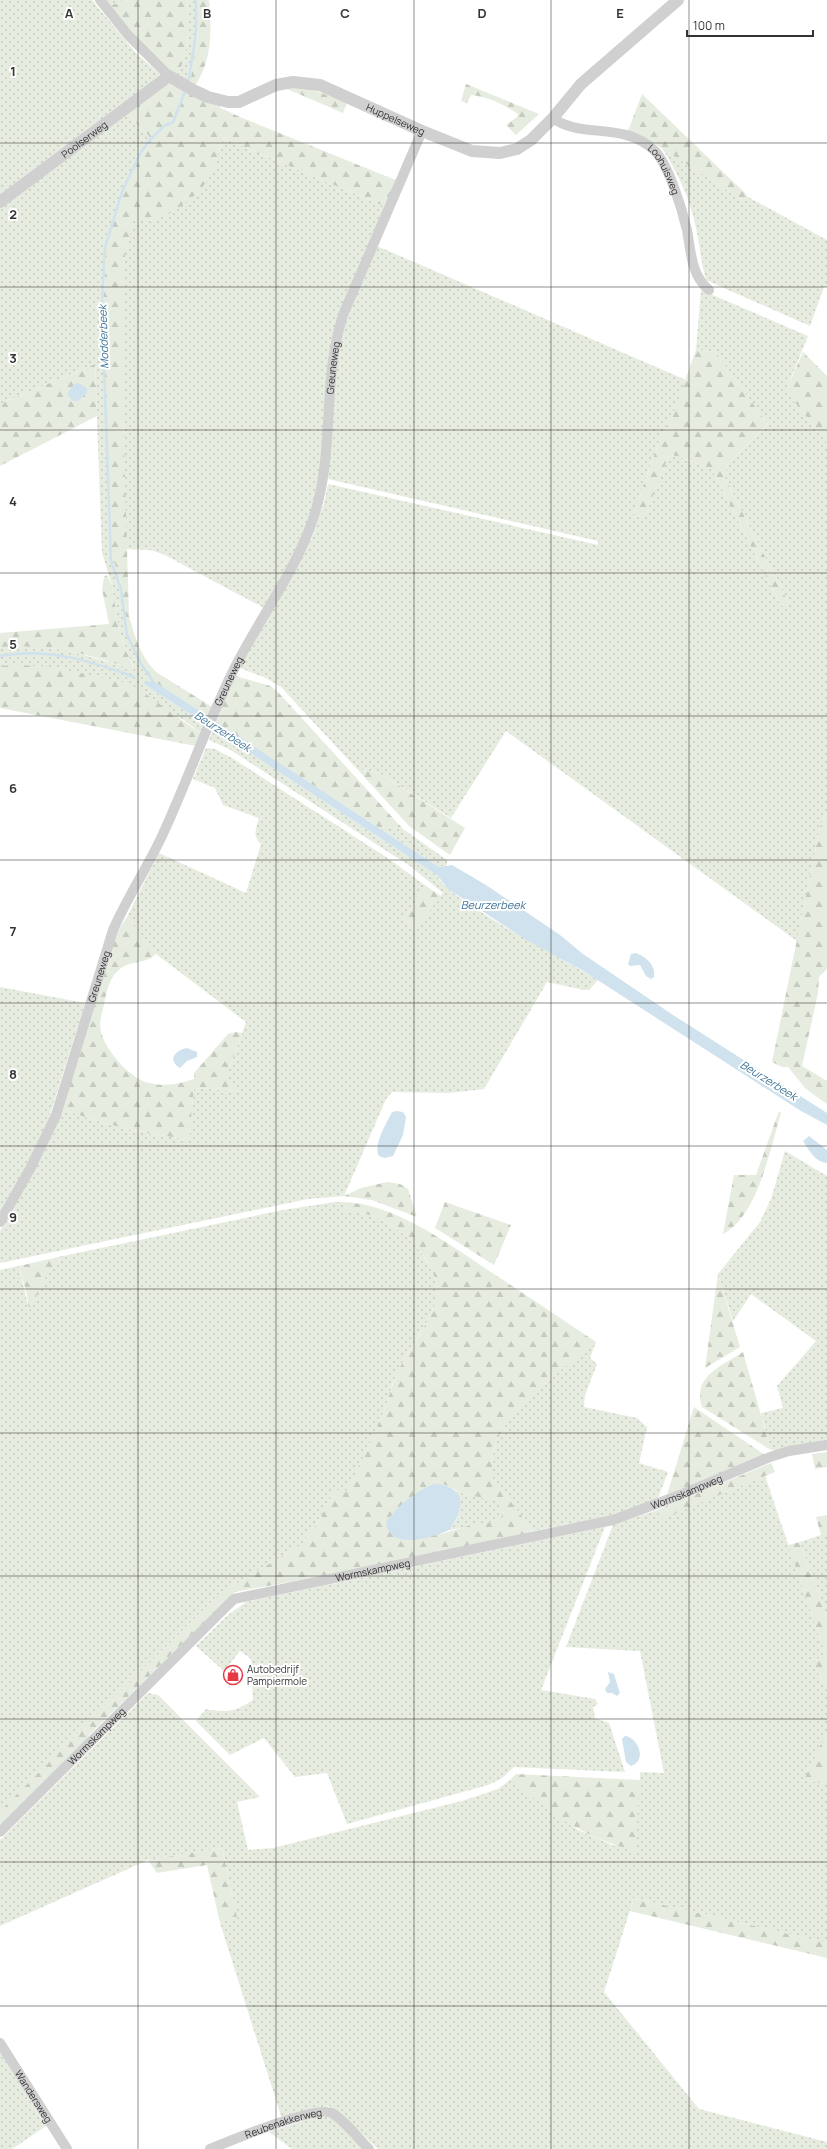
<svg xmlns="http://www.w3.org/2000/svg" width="827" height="2149" viewBox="0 0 827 2149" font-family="Manrope,sans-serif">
  <defs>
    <pattern id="grass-dots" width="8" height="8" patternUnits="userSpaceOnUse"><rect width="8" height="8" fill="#e6ecdf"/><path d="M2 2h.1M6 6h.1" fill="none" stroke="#c6cbc0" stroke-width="1.8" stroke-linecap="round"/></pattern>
    <pattern id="forest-firs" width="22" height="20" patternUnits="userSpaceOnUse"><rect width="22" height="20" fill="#e6ecdf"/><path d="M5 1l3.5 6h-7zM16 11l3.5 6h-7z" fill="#c6cbc0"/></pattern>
  </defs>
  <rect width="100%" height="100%" fill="#fff"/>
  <g fill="url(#grass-dots)">
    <path d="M0 0H92L136 53 162 76 0 201Z"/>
    <path d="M103 0H129L108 6Z"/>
    <path d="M187 0H197C200 29 196 55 190 83L176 75C190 56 189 23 187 0Z"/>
    <path d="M127 110C133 123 146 129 153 142L141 155 122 193 109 237 105 260 103 319 111 550 122 588 125 617 134 649 155 682 144 684 205 724 201 734 184 720 109 680 52 667 0 666V647L33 646 66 650 134 669 119 632 112 585 102 553 95 364 0 404V208Z"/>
    <path d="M223 138 386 207 340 318 319 506 266 609 163 554 150 550 126 549 123 412V265L133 221H151L200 188 213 171Z"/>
    <path d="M662 148 744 201 748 197 827 240V287H824L810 326 706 280C701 263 700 245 696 228 690 199 678 173 662 148Z"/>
    <path d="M377 246 686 380 672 417 660 439 633 515 644 518 669 455 677 456 712 469 781 606 789 604 724 476 728 464 768 424 715 352 696 350 701 290 808 336 786 391 827 443V811L820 827 797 941 506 731 451 818 379 773 357 769 281 687 266 678 240 668 241 664 312 538 324 503 328 484 598 545V541L328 479 337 360 345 323Z"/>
    <path d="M213 729 437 875C444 898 571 963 598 980L589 990H584L547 982 484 1089 449 1093 392 1092 386 1099 344 1196 308 1199 0 1263V1231L62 1109C105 1125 143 1134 189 1139L194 1088 237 1091 225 1081 246 1022 156 954 127 917 159 853 246 893 261 844C252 836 256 829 259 818L223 805 215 788 193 779 206 748 215 749 232 758 386 857 426 886 403 920 415 929 443 893 410 866 229 749 209 740Z"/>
    <path d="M378 827 403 829 447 860V865L439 867Z"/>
    <path d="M0 987 85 1003 49 1118 28 1163 0 1213Z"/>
    <path d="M785 1151 827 1176V1443L779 1451 771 1450 761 1413 783 1408 777 1386 816 1341 751 1294 733 1321 718 1274 760 1222 771 1199Z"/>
    <path d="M335 1202H342L346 1211C358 1213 371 1214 382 1220 409 1233 443 1269 436 1301 432 1319 407 1351 398 1371 392 1383 389 1396 385 1408 373 1438 360 1466 345 1494L335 1489 319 1521 301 1545 219 1594 0 1811V1270L19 1266 29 1310 45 1278 63 1256 283 1210Z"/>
    <path d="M596 1342 590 1358 597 1364 585 1395 584 1407 637 1418 647 1427 639 1463 668 1472 658 1498 615 1515 533 1531 492 1477C492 1464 492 1451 498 1438 512 1407 568 1364 596 1342Z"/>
    <path d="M765 1476 825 1653 813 1663 827 1690V1732L805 1780 827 1784V1943L634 1898 604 1992 699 2109 827 2142V2149H378L340 2113 329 2106 311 2110 282 2119 220 1923 237 1917 222 1848 148 1860 0 1926V1840L148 1693 158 1695 260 1797 237 1802 248 1850 273 1848 462 1801 498 1789 511 1779 578 1830 615 1846 640 1780V1772L664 1773 640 1651 566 1647 613 1525 657 1510 661 1518Z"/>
    <path d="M455 1490 467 1495 496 1500 501 1506 502 1521 449 1530C460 1517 464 1506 455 1490Z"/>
    <path d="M605 1527 541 1690 595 1699 598 1704 593 1707 595 1718 609 1723 625 1772 514 1767 501 1779 488 1785 347 1824 327 1773 295 1777 264 1738 230 1755 196 1721 206 1709C227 1713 235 1712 253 1700L251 1659 240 1651 224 1671 196 1646 228 1615 246 1602Z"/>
    <path d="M827 1533V1617L800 1542Z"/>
    <path d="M0 2052 46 2126 12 2149H0Z"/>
    <path d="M327 2113 369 2149H292L269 2132Z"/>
  </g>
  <g fill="url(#forest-firs)" fill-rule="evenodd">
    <path d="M129 0H187C189 23 190 56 176 75L159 62 108 6Z"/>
    <path d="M197 0H209C212 29 212 61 195 86L190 83 198 35Z"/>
    <path d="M171 82 218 103 221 108 240 117 398 181 386 207 223 138C219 149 217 160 213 171 204 191 180 209 160 218 152 222 142 221 133 221L123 265V412L129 616C135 637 140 656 156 672L214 708 209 718 155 682 141 664 128 634 122 588 111 550 103 319 106 248 122 193 141 155 153 142C146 129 133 123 127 110L159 86Z"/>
    <path d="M466 84 539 114 516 135 506 125 517 117 518 114C503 104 489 97 471 95L467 103 461 101Z"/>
    <path d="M285 88H309L347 103 343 113Z"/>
    <path d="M642 94 745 193 748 197 744 201 649 140 628 131Z"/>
    <path d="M696 350 715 352 768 424 728 464 724 476 789 604 781 606 712 469 677 456 669 455 644 518 633 515 660 439 672 417Z"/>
    <path d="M803 352 827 376V443L786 391Z"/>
    <path d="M95 364 97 416 0 466V404Z"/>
    <path d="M107 575 112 585 119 632 134 670C91 654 46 643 0 647V633L109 624 102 589 104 577Z"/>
    <path d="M12 665 52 667 132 684 201 734 196 746 0 708V666Z"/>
    <path d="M236 676 270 686 277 691 403 829 378 827 215 722Z"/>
    <path d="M357 769 379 773 465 828 450 855 409 826Z"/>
    <path d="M827 811V969L819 977 818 993 802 1066 827 1081V1104L806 1089 788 1067H782L772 1062 820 827Z"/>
    <path d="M426 886 441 896 415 929 403 920Z"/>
    <path d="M127 917 156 954C142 967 128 957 114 975 108 983 106 995 104 1004 103 1010 100 1018 100 1025 100 1045 129 1079 149 1083 165 1087 179 1084 194 1079V1073L228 1034 236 1032 242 1033 225 1081 238 1091 194 1088 189 1139C144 1134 105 1125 62 1109L117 932Z"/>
    <path d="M779 1111 781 1113C770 1149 758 1216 723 1234L734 1175H756Z"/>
    <path d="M387 1182 400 1184 408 1189 417 1217 372 1200 344 1196 361 1188Z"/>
    <path d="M342 1202C396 1203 453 1247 497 1276 530 1298 563 1320 596 1342 568 1364 512 1407 498 1438 492 1451 492 1464 492 1477L533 1531 478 1547 235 1592 89 1735 86 1743 0 1828V1811L219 1594 301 1545 319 1521 335 1489 345 1493C360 1466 373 1437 385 1408 389 1396 393 1382 398 1371 407 1352 432 1319 436 1301 443 1268 409 1233 382 1220 371 1214 358 1213 346 1211ZM443 1484 467 1495 496 1500 501 1506 502 1521 471 1525 441 1534Z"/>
    <path d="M445 1202 511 1225 494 1265 435 1228Z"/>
    <path d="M63 1256 45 1278 29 1311 27 1295 19 1266Z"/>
    <path d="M718 1274 740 1347 705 1368Z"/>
    <path d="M743 1352 771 1450 702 1407C692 1376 722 1366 743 1352Z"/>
    <path d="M694 1407 765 1455 666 1498Z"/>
    <path d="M827 1452V1467L815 1469 812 1454Z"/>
    <path d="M771 1463 775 1472 661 1519 657 1510Z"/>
    <path d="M827 1515V1533L821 1535 816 1517Z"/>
    <path d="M800 1542 827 1617V1690L813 1663 825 1653 788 1545Z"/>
    <path d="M827 1732V1784L804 1780 826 1733Z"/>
    <path d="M516 1774 640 1780 635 1851C580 1836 553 1815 511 1779Z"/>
    <path d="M222 1848 237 1917 220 1923 207 1865 157 1873 148 1860Z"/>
    <path d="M634 1898 827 1943V1958L630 1911Z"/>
  </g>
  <g fill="#cfe2ee">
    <path d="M78 383 87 388V393L78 401H73L67 394 74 384Z"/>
    <path d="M145 681 155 682 439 867 452 865 486 885 560 935 583 954 673 1015 827 1113V1125L801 1111 582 970 528 941 448 889 437 875 144 684Z"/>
    <path d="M636 953C646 957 656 965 654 977L651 979 646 976 640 965 630 966 628 964 631 954Z"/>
    <path d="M187 1048 197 1052V1057L187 1061 180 1068C167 1060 175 1050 187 1048Z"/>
    <path d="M397 1111 403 1112 406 1117 403 1135 393 1156 385 1158 379 1156C373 1144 387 1123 392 1112Z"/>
    <path d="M809 1136 827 1150V1163C815 1162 809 1150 803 1141Z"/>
    <path d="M434 1484C466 1485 466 1509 449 1530 432 1538 389 1551 386 1522 399 1504 414 1493 434 1484Z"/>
    <path d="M608 1672 614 1674 620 1693 617 1696 612 1693H607L605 1689 610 1682Z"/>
    <path d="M625 1736C639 1738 647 1761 631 1766L626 1762 622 1739Z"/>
  </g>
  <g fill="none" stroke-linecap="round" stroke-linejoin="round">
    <g stroke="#cfe2ee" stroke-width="2.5">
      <path d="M188 83 196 35V0"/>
      <path d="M0 656C46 647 92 661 134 677"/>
      <path d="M155 684 141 664 127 635 121 589 111 561 102 307 105 248 122 192 140 154 148 142 164 126 173 122 186 89"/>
    </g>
    <g stroke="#d0d0d0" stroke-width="10">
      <path d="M100 0 128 35 169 76"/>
      <path id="s1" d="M553 118C580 139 625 121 655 151 669 166 682 209 687 230 691 252 691 275 709 290"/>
      <path id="s2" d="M0 1222 30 1169 56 1115 113 930C127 898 147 868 162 836 188 780 208 721 235 667 260 618 294 573 312 522 336 455 321 383 343 315L422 131"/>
      <path id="s3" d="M0 1832 234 1599 613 1520 680 1495 770 1457 789 1451 827 1445"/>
      <path id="s4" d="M0 2043 67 2149"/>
      <path id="s5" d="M210 2149C230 2141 316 2105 332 2113 343 2119 359 2139 369 2149"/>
    </g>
    <path stroke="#d0d0d0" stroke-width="12" id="s6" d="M0 202 169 76 193 90 208 97 228 102H239L276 85 293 82 320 85 422 131 472 151 500 153 517 149 531 140 553 118 581 84 678 0"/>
  </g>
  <path fill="none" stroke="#333" stroke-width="1" stroke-opacity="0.55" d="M138 0V2149M276 0V2149M414 0V2149M551 0V2149M689 0V2149M0 143H827M0 287H827M0 430H827M0 573H827M0 716H827M0 860H827M0 1003H827M0 1146H827M0 1289H827M0 1433H827M0 1576H827M0 1719H827M0 1862H827M0 2006H827"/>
  <defs>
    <symbol id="shop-ring" viewBox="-11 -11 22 22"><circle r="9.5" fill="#fff" stroke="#e63946" stroke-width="1.5"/><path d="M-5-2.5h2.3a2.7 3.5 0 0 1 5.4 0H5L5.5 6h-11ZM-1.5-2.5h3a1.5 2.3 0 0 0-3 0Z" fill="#e63946"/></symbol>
  </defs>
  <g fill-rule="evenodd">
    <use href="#shop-ring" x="222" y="1664" width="22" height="22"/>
  </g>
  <g text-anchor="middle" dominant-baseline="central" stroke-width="4" stroke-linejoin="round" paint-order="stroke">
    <g font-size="10" fill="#333" stroke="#fff">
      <text stroke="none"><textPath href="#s6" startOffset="455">Huppelseweg</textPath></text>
      <text stroke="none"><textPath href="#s6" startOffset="105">Poolserweg</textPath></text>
      <text stroke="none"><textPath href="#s1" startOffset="130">Loohuisweg</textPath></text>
      <text stroke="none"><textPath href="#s2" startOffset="925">Greuneweg</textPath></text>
      <text stroke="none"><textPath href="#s2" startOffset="589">Greuneweg</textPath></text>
      <text stroke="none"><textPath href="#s2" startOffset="266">Greuneweg</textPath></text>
      <text stroke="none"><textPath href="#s3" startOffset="796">Wormskampweg</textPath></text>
      <text stroke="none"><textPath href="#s3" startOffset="472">Wormskampweg</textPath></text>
      <text stroke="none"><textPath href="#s3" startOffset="136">Wormskampweg</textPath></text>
      <text stroke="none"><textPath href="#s4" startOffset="63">Wandersweg</textPath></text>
      <text stroke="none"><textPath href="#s5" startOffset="78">Reubenakkerweg</textPath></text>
    </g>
    <g font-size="10" fill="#333" stroke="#fff" text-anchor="start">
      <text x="247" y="1669">Autobedrijf<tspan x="247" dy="12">Pampiermole</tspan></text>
    </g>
    <g font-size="11" font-style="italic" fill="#3f7597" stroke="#fff">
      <text transform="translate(103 337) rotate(-92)">Modderbeek</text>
      <text transform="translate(223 731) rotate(33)">Beurzerbeek</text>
      <text x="493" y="904">Beurzerbeek</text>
      <text transform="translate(769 1080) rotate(32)">Beurzerbeek</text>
    </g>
  </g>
  <g font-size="13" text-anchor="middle" font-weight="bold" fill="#333" stroke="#fff" stroke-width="4" stroke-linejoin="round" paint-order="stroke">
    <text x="69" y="18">A</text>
    <text x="207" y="18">B</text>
    <text x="345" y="18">C</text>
    <text x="482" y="18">D</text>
    <text x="620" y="18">E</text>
    <text x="13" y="76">1</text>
    <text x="13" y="219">2</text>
    <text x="13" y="363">3</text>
    <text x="13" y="506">4</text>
    <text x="13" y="649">5</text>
    <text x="13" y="793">6</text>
    <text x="13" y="936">7</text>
    <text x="13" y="1079">8</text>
    <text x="13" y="1222">9</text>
  </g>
  <path d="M687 30v6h126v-6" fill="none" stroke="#333333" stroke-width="2"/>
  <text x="693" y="30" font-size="12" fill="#333333" stroke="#ffffff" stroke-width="3" paint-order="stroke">100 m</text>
</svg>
